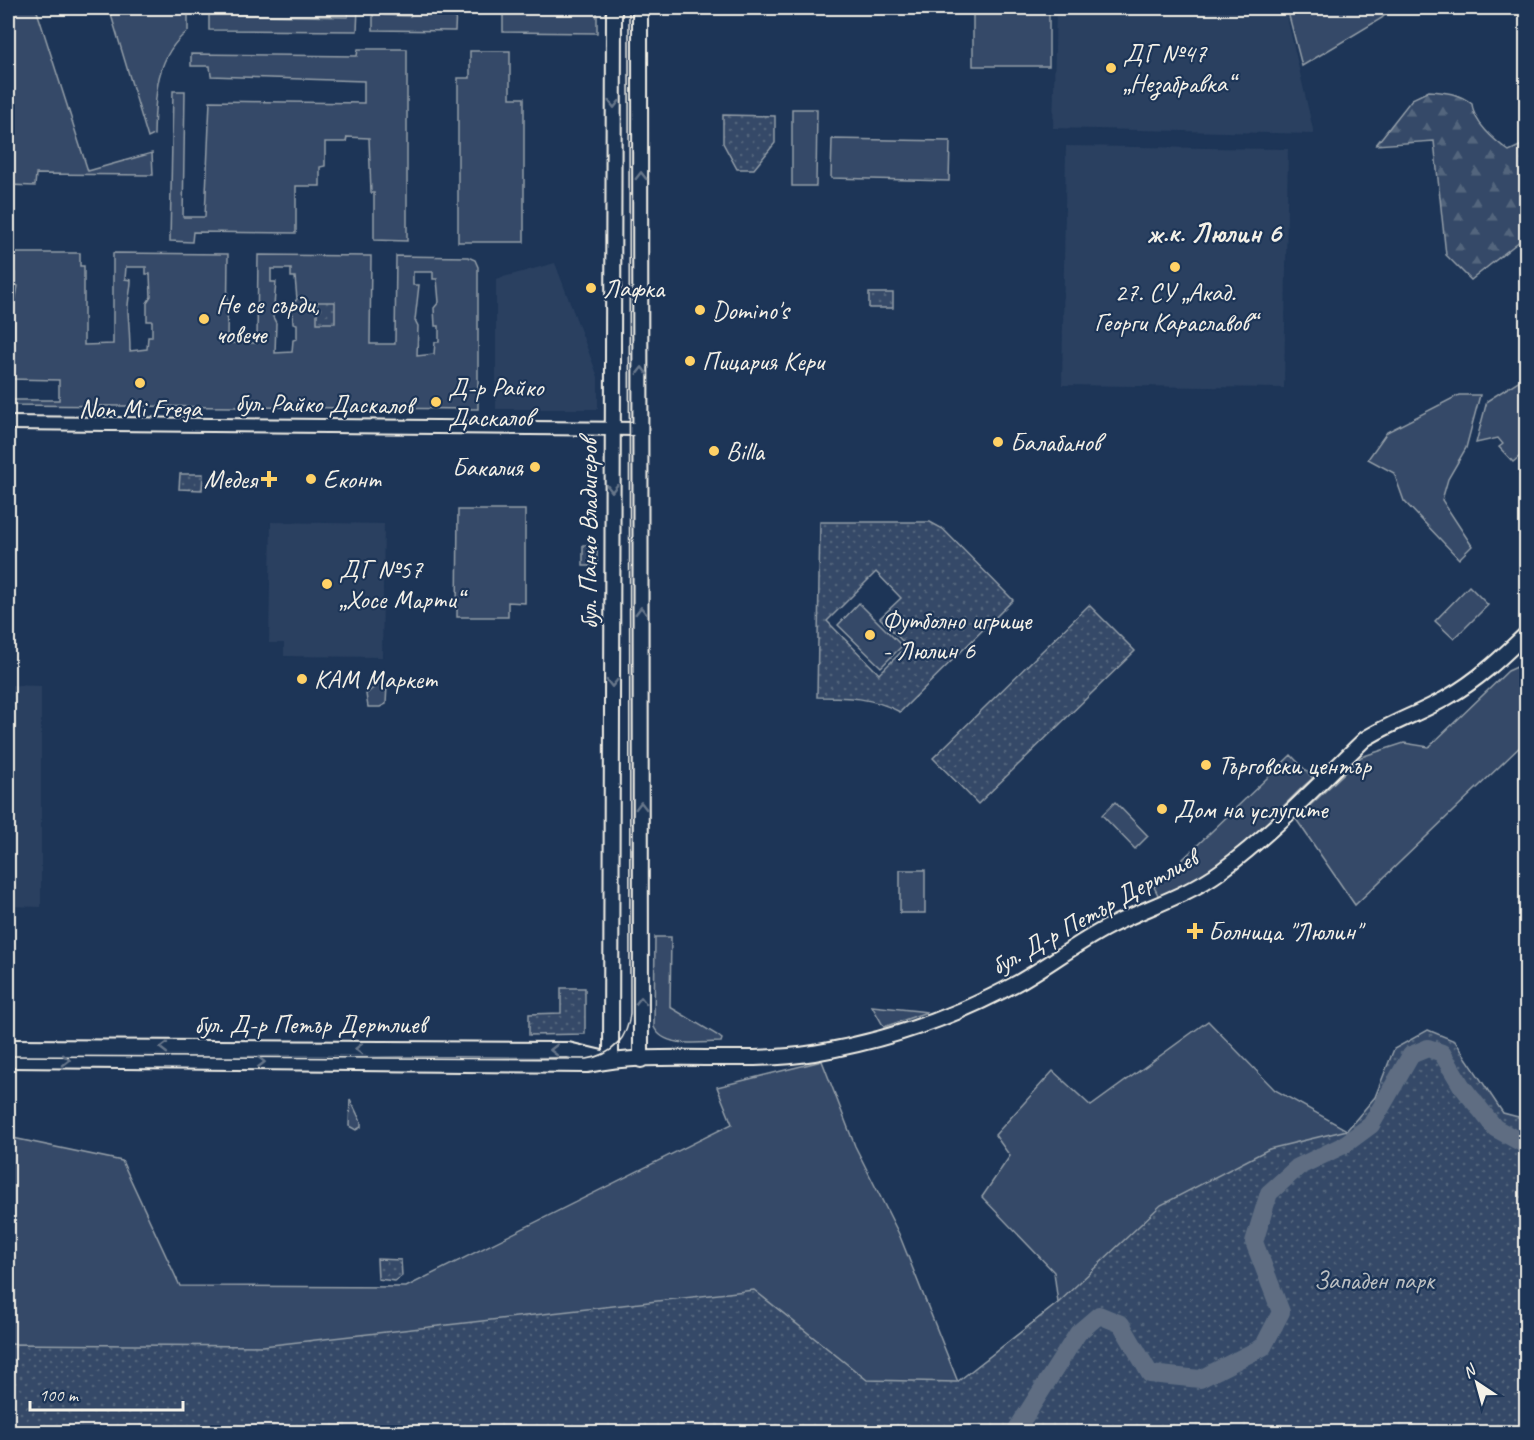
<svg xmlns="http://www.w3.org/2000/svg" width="1534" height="1440" viewBox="0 0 1534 1440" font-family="Caveat,sans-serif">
  <defs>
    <pattern id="forest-firs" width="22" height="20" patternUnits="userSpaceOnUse" patternTransform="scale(1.5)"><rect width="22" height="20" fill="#354a67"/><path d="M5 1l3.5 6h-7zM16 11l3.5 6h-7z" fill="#53657d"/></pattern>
    <pattern id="park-dots" width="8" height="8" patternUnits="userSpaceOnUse" patternTransform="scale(1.5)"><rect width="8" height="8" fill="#354a67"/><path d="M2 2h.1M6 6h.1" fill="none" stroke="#53657d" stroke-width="1.8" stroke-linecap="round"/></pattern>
  </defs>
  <rect width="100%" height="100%" fill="#1d3557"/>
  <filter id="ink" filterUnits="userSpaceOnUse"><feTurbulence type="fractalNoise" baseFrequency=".0167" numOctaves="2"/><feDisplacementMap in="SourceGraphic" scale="12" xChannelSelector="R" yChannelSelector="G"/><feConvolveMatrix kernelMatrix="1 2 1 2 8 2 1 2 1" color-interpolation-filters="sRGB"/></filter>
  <g filter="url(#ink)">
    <g fill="#2a4060">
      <path d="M1056 8H1285L1314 134 1053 128Z"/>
      <path d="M1066 146 1288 149 1284 388 1062 385Z"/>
      <path d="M555 263 598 377V409H496V279Z"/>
      <path d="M271 522 384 524 382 657 284 656V643H269Z"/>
      <path d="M8 685 41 686V907L8 906Z"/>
    </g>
    <g fill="#354a67" stroke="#949ea8" stroke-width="1.5" fill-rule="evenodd">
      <path d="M8 8H36L88 171 152 153 153 175 36 174 35 186 8 185Z"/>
      <path d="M109 8H188V31C155 56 155 97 154 135L148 138Z"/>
      <path d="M349 8H358L357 31 209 30V14L348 17Z"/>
      <path d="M373 8H383L384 15 410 16V8H456L455 31 373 30Z"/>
      <path d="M503 8H597V33L503 32Z"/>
      <rect x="973" y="8" width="76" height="58"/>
      <path d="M1287 8H1392L1382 18 1302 66Z"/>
      <path d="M358 49H407V241L374 240V193H371L369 138 347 137 346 142H325V166L320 167V186H296V233L193 232 192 242 170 241 173 91H185L183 217H205L210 101 364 103V81L211 76 210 66H191V54L357 56Z"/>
      <path d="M470 51H510V98H524V242H458V78H470Z"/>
      <path d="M792 109H817L816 186H792Z"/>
      <path d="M832 139 950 141 949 181 831 178Z"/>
      <path d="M8 253H80V266H84V345L113 344V253L228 254 227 343H257L258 255 371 256 370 344H395L396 256 468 257 475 260 478 267V409L8 405V400H59V380L8 379V348H14V314H11V303L15 302 18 286 15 285V273H12V267H8ZM126 267H146V274H150L151 297 147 303V321H152V337H148L147 349 130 351C130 337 129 325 128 312 127 301 131 292 131 280L125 279ZM271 269H291V277H295L297 299 292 306 293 323 297 324V339L293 340 292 352 275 353 276 323 273 317 276 282H271ZM413 272H433V279H437L439 302 434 308 435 326H439V342H435L434 354 417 356 418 326 415 320 419 285H413Z"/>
      <path d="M1526 376V451L1513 462 1499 447 1503 444 1498 438 1476 443 1487 401Z"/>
      <path d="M1459 395H1480L1466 448 1448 479 1442 500 1472 546 1459 559 1404 501 1394 473 1368 459 1387 432Z"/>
      <path d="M458 510H525V603L508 602V617H457Z"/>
      <rect x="583" y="545" width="14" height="21"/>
      <path d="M1469 586 1488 605 1454 639 1435 621Z"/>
      <path d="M859 603 902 646 881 667 838 625Z"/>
      <path d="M1526 663V741L1355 905 1296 819 1361 757 1404 743 1429 747 1508 671Z"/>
      <path d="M377 685H387L386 704 380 707H368L366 694Z"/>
      <path d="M1291 755 1313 778C1280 805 1254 843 1218 868 1200 880 1179 888 1160 899L1154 887Z"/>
      <path d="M1115 802 1148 836 1135 849 1102 815Z"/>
      <rect x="900" y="870" width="25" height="43"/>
      <path d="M655 937H671L670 1007 717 1035 722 1039 721 1042C701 1042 664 1049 654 1027Z"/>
      <path d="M872 1006 919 1011 927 1012 884 1027Z"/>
      <path d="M1208 1021 1275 1090 1347 1130 972 1432H8V1137L122 1161 180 1286 406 1287 732 1124 717 1087 822 1061 855 1146 899 1234 958 1382 1058 1303 1054 1272 982 1197 1010 1156 995 1135 1053 1071 1091 1106Z"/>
      <path d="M350 1099 361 1122V1127L356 1130 349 1126Z"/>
    </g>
    <path fill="url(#forest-firs)" stroke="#949ea8" stroke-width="1.5" d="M1429 91C1445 92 1459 93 1472 104 1473 122 1495 141 1509 151L1526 143V236L1471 280 1446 255 1434 141 1376 145 1412 99Z"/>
    <g fill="url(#park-dots)" stroke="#949ea8" stroke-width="1.5" fill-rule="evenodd">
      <path d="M723 115 775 116V143L754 169H737L723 143Z"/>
      <rect x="869" y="293" width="24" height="15"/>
      <rect x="317" y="302" width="18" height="21"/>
      <path d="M180 474H203L202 490 179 489Z"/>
      <path d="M820 522H930L943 529 1013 600 900 712C872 697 848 697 817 697ZM876 572 901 598 880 618 907 646 879 674 827 621Z"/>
      <path d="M1089 605 1135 651 978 804 933 758Z"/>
      <path d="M561 988H585V1034L529 1035V1014L561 1013Z"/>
      <path d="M1428 1030 1455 1041 1503 1113 1526 1119V1432H8V1344L263 1346 754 1290 867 1380 957 1382 1058 1303 1161 1205 1269 1149 1347 1130 1375 1097 1394 1049Z"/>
      <path d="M377 1259 401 1260 402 1276 395 1281 378 1279Z"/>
    </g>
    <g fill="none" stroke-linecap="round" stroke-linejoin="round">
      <path stroke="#5e6d82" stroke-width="18" d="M1015 1432 1078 1333 1099 1315 1121 1324 1150 1374 1200 1379 1263 1347 1281 1312 1254 1242 1269 1193 1298 1167 1344 1145 1371 1125 1411 1055 1428 1048 1442 1053 1461 1085 1495 1128 1526 1145"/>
      <defs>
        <path id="tertiary" d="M8 423 641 429"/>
        <g id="secondary">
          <path d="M640 8 641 1060"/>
          <path d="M8 1047 568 1050 606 1059"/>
          <path d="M8 1060 588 1065C659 1050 740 1065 814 1053 884 1041 956 1017 1019 982 1049 965 1077 943 1108 927 1145 908 1187 896 1221 871 1273 833 1319 783 1365 739 1392 722 1421 713 1448 697 1478 680 1502 657 1526 634"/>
          <path d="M611 1060 614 8"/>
        </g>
      </defs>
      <use href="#tertiary" stroke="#f4f1e8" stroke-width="16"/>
      <use href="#secondary" stroke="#f4f1e8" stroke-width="18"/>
      <use href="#tertiary" stroke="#1d3557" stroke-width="12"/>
      <use href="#secondary" stroke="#1d3557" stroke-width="14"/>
      <path stroke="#f4f1e8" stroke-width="1.5" d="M8 1056 587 1059C613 1055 628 1038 630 1013L629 8"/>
    </g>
    <defs><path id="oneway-chevron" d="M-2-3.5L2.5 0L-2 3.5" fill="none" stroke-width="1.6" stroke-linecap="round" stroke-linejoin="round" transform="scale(1.5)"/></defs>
    <g stroke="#68778a">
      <use href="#oneway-chevron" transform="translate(614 104) rotate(90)"/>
      <use href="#oneway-chevron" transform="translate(641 176) rotate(-90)"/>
      <use href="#oneway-chevron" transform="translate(642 371) rotate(-89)"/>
      <use href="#oneway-chevron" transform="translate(612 488) rotate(90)"/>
      <use href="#oneway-chevron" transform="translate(641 611) rotate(-90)"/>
      <use href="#oneway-chevron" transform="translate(612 683) rotate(90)"/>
      <use href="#oneway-chevron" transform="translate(641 806) rotate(-90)"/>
      <use href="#oneway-chevron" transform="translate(641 1001) rotate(-90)"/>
      <use href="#oneway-chevron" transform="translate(164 1048) rotate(-180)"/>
      <use href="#oneway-chevron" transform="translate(359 1049) rotate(-180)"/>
      <use href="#oneway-chevron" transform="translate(554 1050) rotate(-180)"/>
      <use href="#oneway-chevron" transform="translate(66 1060) rotate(1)"/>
      <use href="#oneway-chevron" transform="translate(261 1062) rotate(1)"/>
    </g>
  </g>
  <g fill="#ffd166" stroke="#1d3557" stroke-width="2">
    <circle cx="1111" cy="68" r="6"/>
    <circle cx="1175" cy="267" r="6"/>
    <circle cx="591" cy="288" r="6"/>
    <circle cx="700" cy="310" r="6"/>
    <circle cx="204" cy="319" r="6"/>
    <circle cx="690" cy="361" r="6"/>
    <circle cx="140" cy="383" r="6"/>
    <circle cx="436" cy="402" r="6"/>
    <circle cx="998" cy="442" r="6"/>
    <circle cx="714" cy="451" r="6"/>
    <circle cx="535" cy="467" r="6"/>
    <path d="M266 470h6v6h6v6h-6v6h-6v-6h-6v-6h6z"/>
    <circle cx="311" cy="479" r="6"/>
    <circle cx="327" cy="584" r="6"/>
    <circle cx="870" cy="635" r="6"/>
    <circle cx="302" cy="679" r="6"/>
    <circle cx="1206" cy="765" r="6"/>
    <circle cx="1162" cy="809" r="6"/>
    <path d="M1192 922h6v6h6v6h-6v6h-6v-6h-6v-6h6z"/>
  </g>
  <g text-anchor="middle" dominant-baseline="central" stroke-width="4.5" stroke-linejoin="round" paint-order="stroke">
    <g font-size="26" fill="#f4f1e8" stroke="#1d3557" text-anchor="start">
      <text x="1123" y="53">ДГ №47<tspan x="1123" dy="30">„Незабравка“</tspan></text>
      <text x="603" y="288">Лафка</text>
      <text x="1175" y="292" text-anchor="middle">27. СУ „Акад.<tspan x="1175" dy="30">Георги Караславов“</tspan></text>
      <text x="216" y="304">Не се сърди,<tspan x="216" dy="30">човече</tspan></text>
      <text x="712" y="310">Domino's</text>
      <text x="702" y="361">Пицария Кери</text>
      <text x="448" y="387">Д-р Райко<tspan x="448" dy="30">Даскалов</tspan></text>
      <text x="140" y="408" text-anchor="middle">Non Mi Frega</text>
      <text x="1010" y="442">Балабанов</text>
      <text x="726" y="451">Billa</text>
      <text x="523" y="467" text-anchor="end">Бакалия</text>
      <text x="257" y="479" text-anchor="end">Медея</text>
      <text x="323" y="479">Еконт</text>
      <text x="339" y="569">ДГ №57<tspan x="339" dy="30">„Хосе Марти“</tspan></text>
      <text x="882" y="620">Футболно игрище<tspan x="882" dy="30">- Люлин 6</tspan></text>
      <text x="314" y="679">КАМ Маркет</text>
      <text x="1218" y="765">Търговски център</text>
      <text x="1174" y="809">Дом на услугите</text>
      <text x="1208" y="931">Болница "Люлин"</text>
    </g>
    <g font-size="26" fill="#f4f1e8" stroke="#1d3557">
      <text transform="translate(324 404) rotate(1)">бул. Райко Даскалов</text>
      <text transform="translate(588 534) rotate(-90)">бул. Панчо Владигеров</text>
      <text transform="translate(1094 912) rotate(-29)">бул. Д-р Петър Дертлиев</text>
      <text x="310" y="1024">бул. Д-р Петър Дертлиев</text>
    </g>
    <g font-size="26" fill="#bbbfc1" stroke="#1d3557">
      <text x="1374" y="1280">Западен парк</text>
    </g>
    <g font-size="28" font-weight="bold" fill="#f4f1e8" stroke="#1d3557">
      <text x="1214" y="232">ж.к. Люлин 6</text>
    </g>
  </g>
  <rect width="1534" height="1440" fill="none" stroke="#1d3557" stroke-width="30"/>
  <rect x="15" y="15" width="1504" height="1410" fill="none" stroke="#f4f1e8" stroke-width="2" filter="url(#ink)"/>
  <g transform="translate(1477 1383) rotate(324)" stroke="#1d3557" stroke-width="4.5" paint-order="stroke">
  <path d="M0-4.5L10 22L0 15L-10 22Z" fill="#f4f1e8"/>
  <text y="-9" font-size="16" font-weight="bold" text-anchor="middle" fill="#f4f1e8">N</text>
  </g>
  <path d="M30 1401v9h153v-9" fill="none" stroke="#f4f1e8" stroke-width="3"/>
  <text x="39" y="1401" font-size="18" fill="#f4f1e8" stroke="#1d3557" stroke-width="4.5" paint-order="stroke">100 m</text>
</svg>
